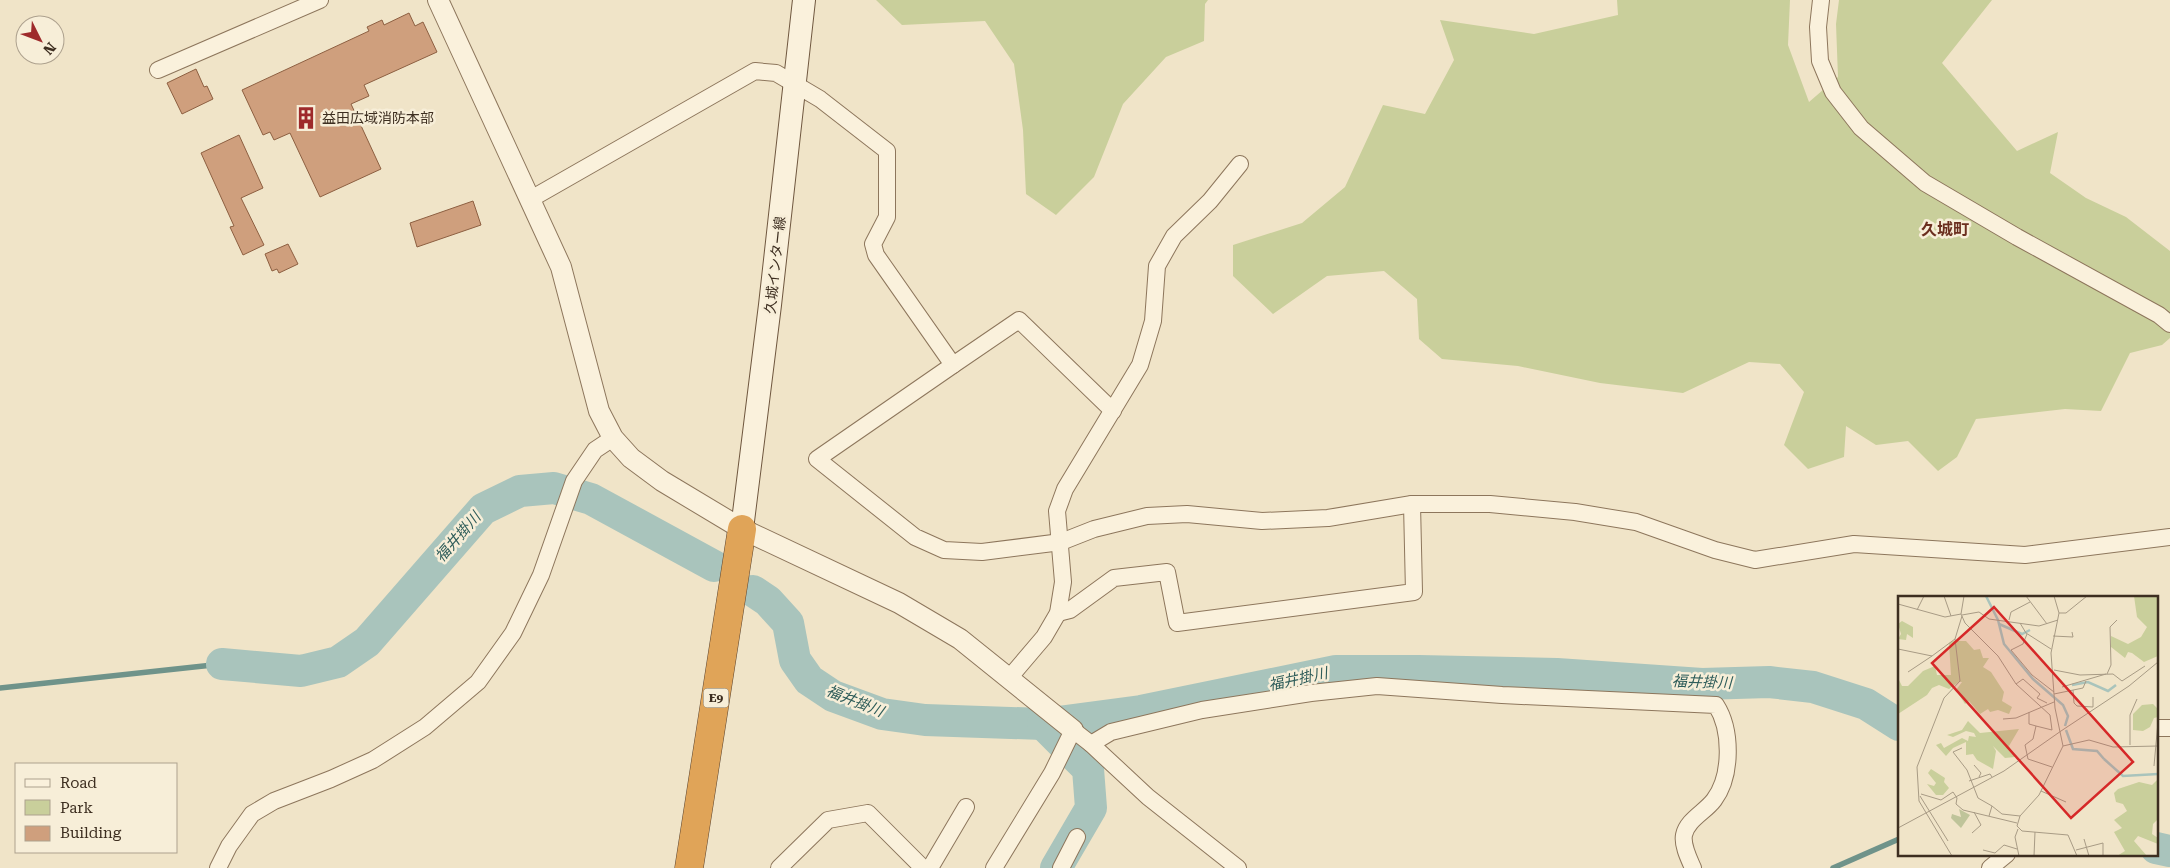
<svg xmlns="http://www.w3.org/2000/svg" width="2170" height="868" viewBox="0 0 2170 868" font-family="'Roboto Serif','Noto Sans JP',serif">
  <rect width="100%" height="100%" fill="#f0e4c8"/>
  <g fill="#c9cf9b">
    <path d="M876 0H1208L1205 4 1204 41 1166 57 1123 104 1094 177 1056 215 1026 194 1023 130 1014 64 985 21 902 25Z"/>
    <path d="M1617 0H1790L1788 45 1809 102 1838 77 1836 24 1839 0H1992L1942 63 2017 151 2058 132 2050 173 2086 198 2126 217 2170 251V338L2162 345 2130 353 2101 411 2065 409 1976 419 1957 457 1938 471 1908 441 1876 445 1846 426 1844 457 1808 469 1784 445 1804 392 1780 364 1749 362 1683 393 1600 383 1518 366 1442 359 1419 339 1417 299 1384 271 1327 276 1273 314 1233 276V245L1302 223 1345 187 1383 105 1425 114 1454 60 1440 20 1534 34 1618 15Z"/>
  </g>
  <g fill="none" stroke-linecap="round" stroke-linejoin="round">
    <g stroke="#6f938a" stroke-width="5.5">
      <path d="M0 688 222 664"/>
      <path d="M1833 868 1899 839"/>
    </g>
    <g stroke="#a9c4bc" stroke-width="32">
      <path d="M753 591 768 601 788 623 795 660 809 680 833 696 882 714 925 720 1043 724 1141 711 1336 671H1419L1557 674 1702 684 1769 682 1813 687 1866 704 1899 725"/>
      <path d="M222 664 301 671 338 662 367 642 483 509 520 491 554 488 591 499 714 566"/>
      <path d="M1043 724 1088 769 1091 808 1056 868"/>
      <path d="M2156 848 2170 851"/>
    </g>
  </g>
  <g fill="#cf9f7d" stroke="#8d5f41">
    <path d="M409 13 415 26 423 22 437 52 364 85 369 96 351 104 381 169 320 197 290 133 274 140 270 132 263 135 242 90 369 31 367 27 382 20 384 25Z"/>
    <path d="M196 69 204 87 207 86 213 99 182 114 167 83Z"/>
    <path d="M239 135 263 188 241 198 264 245 243 255 230 227 234 226 201 153Z"/>
    <path d="M473 201 481 225 417 247 410 223Z"/>
    <path d="M288 244 298 264 279 273 277 269 272 271 265 254Z"/>
  </g>
  <g fill="none" stroke-linecap="round" stroke-linejoin="round">
    <defs>
      <g id="minor">
        <path d="M1821 0 1818 27 1820 61 1833 92 1861 128 1925 183 2017 237 2159 315 2170 324"/>
        <path d="M158 70 320 0"/>
        <path d="M529 200 755 71 776 73 820 99 887 151V217L873 244 876 255 953 365 817 459 915 537 944 550 982 552 1061 542 1094 529 1147 516 1187 514 1262 521 1328 518 1412 504H1490L1575 512 1636 522 1715 550 1755 560 1854 544 2025 555 2170 537"/>
        <path d="M953 365 1019 320 1113 411"/>
        <path d="M1058 613 1070 610 1114 578 1167 572 1177 623 1414 592 1412 504"/>
        <path d="M1010 677 1044 637 1058 613 1063 582 1057 511 1065 489 1140 365 1153 321 1157 266 1174 236 1210 201 1240 164"/>
        <path d="M2156 728H2170"/>
        <path d="M1091 744 1111 732 1202 710 1311 693 1377 686 1502 695 1716 705C1732 730 1732 776 1714 800 1705 812 1687 820 1684 835 1682 845 1689 859 1693 868"/>
        <path d="M218 868 229 846 252 814 274 801 331 779 373 760 425 727 478 682 513 633 541 575 574 481 595 450 613 438"/>
        <path d="M779 868 828 820 868 813 923 868"/>
        <path d="M930 868 966 807"/>
        <path d="M994 868 1052 773 1073 730 1091 744 1148 797 1238 868"/>
        <path d="M1061 868 1077 837"/>
        <path d="M1990 868 2007 854"/>
      </g>
      <path id="tertiary" d="M438 0 561 267 599 411 613 438 631 458 662 481 742 529 899 603 960 639 1073 730"/>
      <path id="secondary" d="M742 529 770 305 804 0"/>
      <path id="motorway" d="M689 868 742 529"/>
    </defs>
    <use href="#minor" stroke="#8d765c" stroke-width="18"/>
    <use href="#tertiary" stroke="#8d765c" stroke-width="22"/>
    <use href="#secondary" stroke="#6f573f" stroke-width="24"/>
    <use href="#motorway" stroke="#5b4430" stroke-width="29"/>
    <use href="#minor" stroke="#faf1dc" stroke-width="16"/>
    <use href="#tertiary" stroke="#faf1dc" stroke-width="20"/>
    <use href="#secondary" stroke="#faf1dc" stroke-width="22"/>
    <use href="#motorway" stroke="#e0a458" stroke-width="28"/>
  </g>
  <defs>
    <symbol id="building-bare" viewBox="-9 -9 18 18"><path d="M-4-6H4V6H1V3H-1V6H-4ZM-2.5-4.3h1.7v1.8h-1.7ZM.8-4.3h1.7v1.8H.8ZM-2.5-1h1.7V.8h-1.7ZM.8-1h1.7V.8H.8Z" fill="#9e2a2b" stroke="#f7eed8" stroke-width="2.5" paint-order="stroke"/></symbol>
  </defs>
  <g fill-rule="evenodd">
    <use href="#building-bare" x="290" y="102" width="32" height="32"/>
  </g>
  <g text-anchor="middle" dominant-baseline="central" stroke-width="5" stroke-linejoin="round" paint-order="stroke">
    <rect fill="#f7eed8" stroke="#756857" stroke-width="1" x="703.5" y="688.5" width="25" height="19" rx="4"/>
    <g font-size="12" font-weight="bold" fill="#3d2e20">
      <text x="716" y="698">E9</text>
    </g>
    <g font-size="14" fill="#3d2e20" stroke="#f7eed8" text-anchor="start">
      <text x="322" y="118">益田広域消防本部</text>
    </g>
    <g font-size="14" fill="#3d2e20" stroke="#f7eed8">
      <text transform="translate(775 265) rotate(-84)">久城インター線</text>
    </g>
    <g font-size="15" font-style="italic" fill="#2f5d5a" stroke="#f7eed8">
      <text transform="translate(458 537) rotate(-49)">福井掛川</text>
      <text transform="translate(1298 679) rotate(-12)">福井掛川</text>
      <text transform="translate(1702 682) rotate(2)">福井掛川</text>
      <text transform="translate(855 701) rotate(22)">福井掛川</text>
    </g>
    <g font-size="16" font-weight="bold" fill="#6b2e1e" stroke="#f7eed8">
      <text x="1945" y="229">久城町</text>
    </g>
  </g>
  <g transform="translate(1898 596)">
    <rect width="260" height="260" fill="#f0e4c8"/>
    <path d="M236 0H260V60L246 66 234 57 230 56 227 62 213 51V40L230 48 243 41 249 31 239 21ZM4 25 15 31V42L9 38 8 44 0 43 3 38 0 28ZM55 45H68L76 54 82 53 85 62H91L85 71 93 76 106 96 104 105 114 111 111 118 100 114 92 116 90 113 82 118 71 105 67 108 58 94 64 86H61L51 93 41 89 34 92 29 99 0 118V82L4 90H10L25 75 37 70 39 79H53L51 47ZM255 108 260 113V121L256 122 252 131 245 135 235 134V118L244 109ZM70 125 82 137 121 133 111 150 117 161 107 162 95 150 98 155 95 173 79 164 75 158 68 159V146L55 152 48 160 38 149 43 147 46 152 64 142 70 145 71 140 78 141 76 137 68 135 55 141 49 139 64 134ZM33 173 47 182 46 186 51 192 45 199H38L29 188 36 190 38 187 30 177ZM260 183V223L255 228 254 238 260 242V248L240 240 236 245 249 260H219L227 255 216 236 224 232 216 224 229 215 225 208 218 206 216 197 220 193 241 186 254 189Z" fill="#c9cf9b"/>
    <path d="M61 213 72 219 63 232 53 222 54 218 63 221Z" fill="#bfc49a"/>
    <path fill="none" stroke="#a9c4bc" stroke-width="2.5" d="M88 0 100 24 106 48 135 83 165 109 170 120 167 130M101 28 124 38 132 34M174 89 190 86 210 95 218 89M168 134 175 153 199 155 206 163M206 163 225 180 260 178"/>
    <path fill="none" stroke="#a89b85" stroke-width="1" d="M46 0 53 20M66 0 63 18 67 27 100 60 118 88 152 119 154 134 138 130 135 143 127 149 130 163 154 171M128 0 149 28M156 0 161 17 153 57 157 112 165 150 141 199 122 220 119 230 124 235 170 239 179 260M0 8 47 21 63 18M19 14 26 0M161 17H168L189 0M64 19 81 16 91 23 141 30 160 24M111 24 113 16 132 6M122 27 128 37 153 53M129 38 125 48 113 54 134 79 156 96M155 40 175 41 174 36M0 53 34 60 57 43M156 74 182 79 215 78 224 85 247 70M10 76 34 60M209 78 213 69 212 31 219 24M118 88 125 83 142 98 139 102 149 107M164 91 208 78M175 94 176 107 179 110 195 111V101M156 98 185 92 188 85M131 116V128L138 130M105 123 118 122 156 106M163 135 231 90 260 66M232 149V119L239 103M165 150 191 144 215 151 260 150M64 152 55 156 69 174 80 202 94 210 91 220M76 169 83 177 81 181M256 170 260 126M71 185 92 178 94 181M143 195 168 206M23 198 43 204 55 196 59 202 58 208 65 214 119 227M22 200 50 245M94 210 104 218 122 220M0 232 106 175 163 135M120 233 117 241 121 260M74 237 83 229 76 216M186 243 191 260M85 254 97 257 106 249 119 253M178 254 205 247V260M54 260 21 205 19 171 46 102 62 85 57 43 64 20M136 260 137 236"/>
    <path fill="#d62828" fill-opacity="0.15" stroke="#d62828" stroke-width="2.5" d="M96 11 235 166 173 222 34 67Z"/>
    <rect width="260" height="260" fill="none" stroke="#3d2e20" stroke-width="2.5"/>
  </g>
  <rect x="15" y="763" width="162" height="90" fill="#f7eed8" stroke="#ada18e"/>
  <rect x="25" y="779" width="25" height="8" fill="#faf1dc" stroke="#ada18e"/>
  <text x="60" y="788" font-size="15" fill="#3d2e20">Road</text>
  <rect x="25" y="800" width="25" height="15" fill="#c9cf9b" stroke="#ada18e"/>
  <text x="60" y="813" font-size="15" fill="#3d2e20">Park</text>
  <rect x="25" y="826" width="25" height="15" fill="#cf9f7d" stroke="#ada18e"/>
  <text x="60" y="838" font-size="15" fill="#3d2e20">Building</text>
  <g transform="translate(40 40) rotate(132)"><circle r="24" fill="#f7eed8" stroke="#ada18e"/>
  <path d="M0-4L9 19L0 12L-9 19Z" fill="#9e2a2b"/>
  <text y="-8" font-size="14" font-weight="bold" text-anchor="middle" fill="#3d2e20">N</text>
  </g>
</svg>
